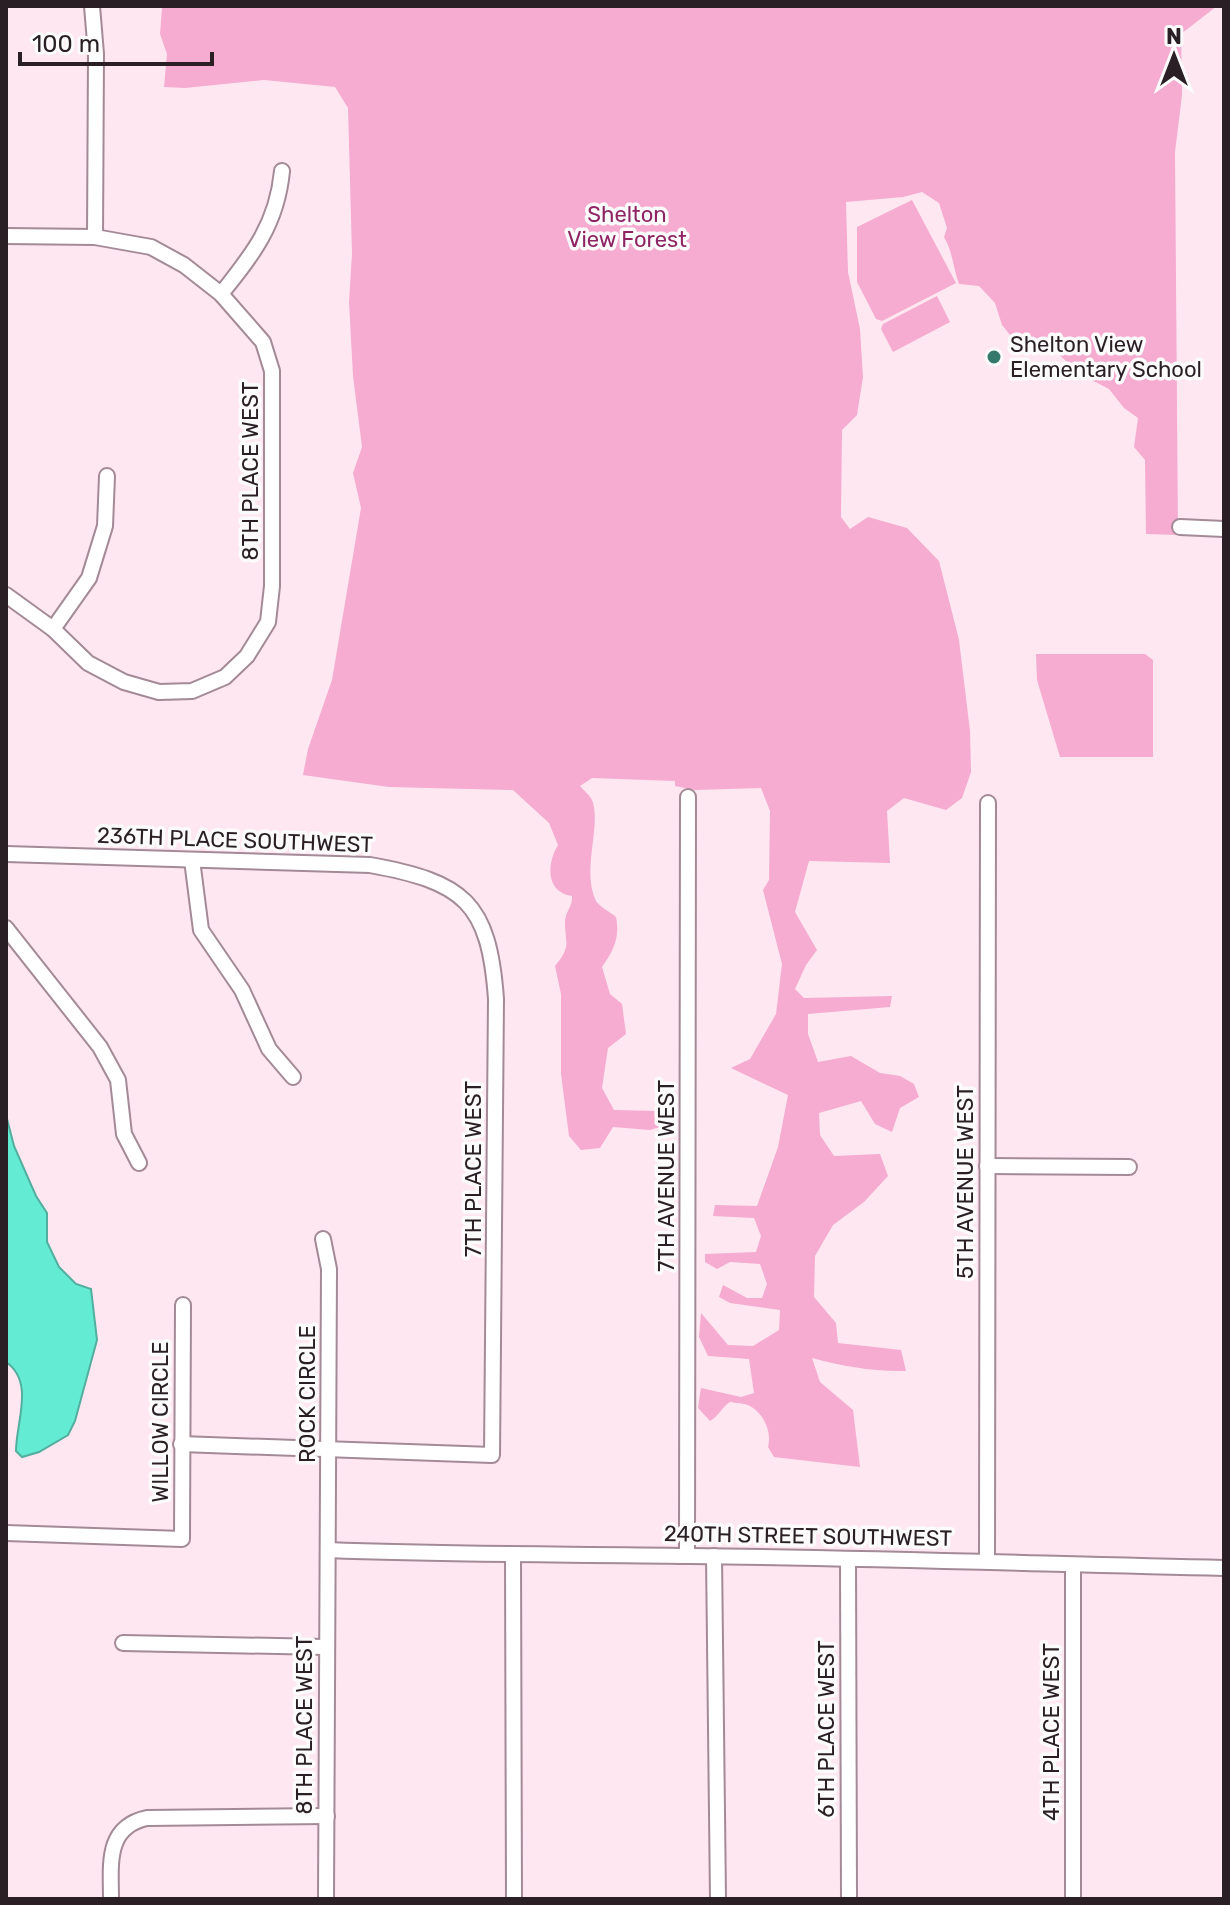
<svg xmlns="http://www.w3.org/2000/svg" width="1230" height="1905" viewBox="0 0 1230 1905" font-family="Rubik,sans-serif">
  <rect width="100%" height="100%" fill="#fee7f1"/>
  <g fill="#f6abd0">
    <path d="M182 6H1217L1181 34 1182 95 1175 152 1178 535 1146 534 1145 460 1134 447 1138 418 1124 408 1109 389 1080 374 1053 349 1019 346 1002 325 995 303 979 286 959 284C953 268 953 252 944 237L947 228 939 203 922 192 903 197 846 202 848 272 860 329 863 377 857 415 842 430 841 517 850 529 868 517 907 528 939 561 959 640 970 731 971 772 962 798 946 810 904 798 887 811 890 863 809 861 795 912 817 950 806 965 795 989 804 998 892 996 890 1007 808 1014V1034L818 1062 851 1056 880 1073 900 1076 914 1084 919 1097 900 1108 892 1132 875 1124 861 1101 819 1113 820 1135 834 1156 880 1154 888 1176 864 1202 833 1225 815 1256 814 1297 836 1323 838 1343 901 1350 906 1371C874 1372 842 1366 812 1358L820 1382 853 1410 860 1467 774 1457 768 1447C772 1432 764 1414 750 1406 745 1403 735 1403 730 1402 721 1408 719 1416 710 1421L698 1408 701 1388 741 1397 754 1393 749 1359 708 1356 699 1337 701 1313 728 1345 753 1346 779 1330 780 1310 730 1303 719 1297 723 1285 747 1298H762L767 1284 760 1264 730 1262 717 1269 705 1262V1254L756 1252 761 1236 754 1218 713 1216 715 1205 757 1206 778 1147 788 1095 731 1068 750 1059 776 1014 782 964 763 890 769 880 770 811 761 788 695 790 675 786V781L592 778 580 786C583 790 590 795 592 800 602 825 581 870 596 901 600 907 610 912 616 917 620 937 614 950 602 967L610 994 622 1004 626 1034 608 1048 602 1088 614 1110 656 1111 666 1125 650 1130 613 1127 600 1148 581 1150 569 1136 561 1074V994L555 966C572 945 565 944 565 922 565 912 573 906 572 896 545 892 547 863 558 845L549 823 513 790 389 787 303 775 308 749 332 680 361 508 353 473 362 447 353 376 349 302 352 254 348 108 335 87 264 80 185 88 164 87 167 54 160 34 162 8Z"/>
    <path d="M912 200 956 283 882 321 876 319 857 282V227Z"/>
    <path d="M937 296 950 322 893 352 881 329 883 324Z"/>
    <path d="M1036 654H1145L1153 660V757H1060L1037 680Z"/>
  </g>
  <path fill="#63ecd3" stroke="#52ae9e" stroke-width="2" d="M6 1115 14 1146 36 1196 47 1213V1242L59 1267 76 1284 91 1289 97 1340 75 1421 68 1435 39 1452 22 1457 16 1451C16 1422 35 1382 6 1362Z"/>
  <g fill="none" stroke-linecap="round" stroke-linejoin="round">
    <defs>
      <g id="minor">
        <path d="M92 6 96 54 95 237"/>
        <path d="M6 236 95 237 151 247 184 265 221 294 263 342 272 371V586L268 622 247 656 225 677 192 691 159 692 124 682 88 663 53 629 6 595"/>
        <path d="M221 294C253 254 277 224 282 171"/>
        <path d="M1180 527 1224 529"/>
        <path d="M53 629 89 578 105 526 107 476"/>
        <path d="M6 854 370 865C464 882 489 902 496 999L492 1455 181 1444"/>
        <path d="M192 860 201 930 242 990 269 1049 293 1077"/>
        <path d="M6 928 100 1047 118 1080 124 1134 139 1163"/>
        <path d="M987 1166 1129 1167"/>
        <path d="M323 1239 329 1269 326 1899"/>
        <path d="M6 1533 182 1539 183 1305"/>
        <path d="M328 1550C449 1555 570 1554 691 1556 869 1558 1046 1564 1224 1568"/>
        <path d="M513 1556 514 1899"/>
        <path d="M687 1556 688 797"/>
        <path d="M714 1556 718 1899"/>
        <path d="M848 1559 849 1899"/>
        <path d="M987 1561 988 803"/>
        <path d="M123 1643 325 1647"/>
        <path d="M111 1899C111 1865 105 1827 147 1818L327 1816"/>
        <path d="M1073 1899V1565"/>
      </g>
    </defs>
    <use href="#minor" stroke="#a48a96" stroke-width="18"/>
    <use href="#minor" stroke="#fff" stroke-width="14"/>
  </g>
  <circle fill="#35796c" stroke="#fbfbfb" stroke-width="3" cx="994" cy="357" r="8"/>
  <g text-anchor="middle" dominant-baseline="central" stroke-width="7" stroke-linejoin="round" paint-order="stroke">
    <g font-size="22" fill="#8e2463" stroke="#fbfbfb">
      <text x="627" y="214">Shelton<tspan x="627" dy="25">View Forest</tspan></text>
    </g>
    <g font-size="22" fill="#291f24" stroke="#fbfbfb" text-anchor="start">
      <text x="1010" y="344">Shelton View<tspan x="1010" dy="25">Elementary School</tspan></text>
    </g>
    <g font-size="22" fill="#291f24" stroke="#fbfbfb">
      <text transform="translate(250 471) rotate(-90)">8TH PLACE WEST</text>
      <text transform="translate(235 840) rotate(2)">236TH PLACE SOUTHWEST</text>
      <text transform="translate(473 1169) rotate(-90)">7TH PLACE WEST</text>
      <text transform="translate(666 1176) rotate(-90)">7TH AVENUE WEST</text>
      <text transform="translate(965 1182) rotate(-90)">5TH AVENUE WEST</text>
      <text transform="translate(307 1394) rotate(-90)">ROCK CIRCLE</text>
      <text transform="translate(160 1422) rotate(-90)">WILLOW CIRCLE</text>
      <text transform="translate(808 1536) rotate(1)">240TH STREET SOUTHWEST</text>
      <text transform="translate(304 1725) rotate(-90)">8TH PLACE WEST</text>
      <text transform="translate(826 1729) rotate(-90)">6TH PLACE WEST</text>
      <text transform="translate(1051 1732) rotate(-90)">4TH PLACE WEST</text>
    </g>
  </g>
  <rect width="1230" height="1905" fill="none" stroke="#291f24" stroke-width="16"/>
  <g transform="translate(1174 56)" stroke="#fbfbfb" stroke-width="6" paint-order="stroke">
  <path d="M0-6L14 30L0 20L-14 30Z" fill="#291f24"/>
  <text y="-12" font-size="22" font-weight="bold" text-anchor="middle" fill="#291f24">N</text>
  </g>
  <path d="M20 52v12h192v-12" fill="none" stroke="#291f24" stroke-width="4"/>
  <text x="32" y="52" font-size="24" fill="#291f24" stroke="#fbfbfb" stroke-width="6" paint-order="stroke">100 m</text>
</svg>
